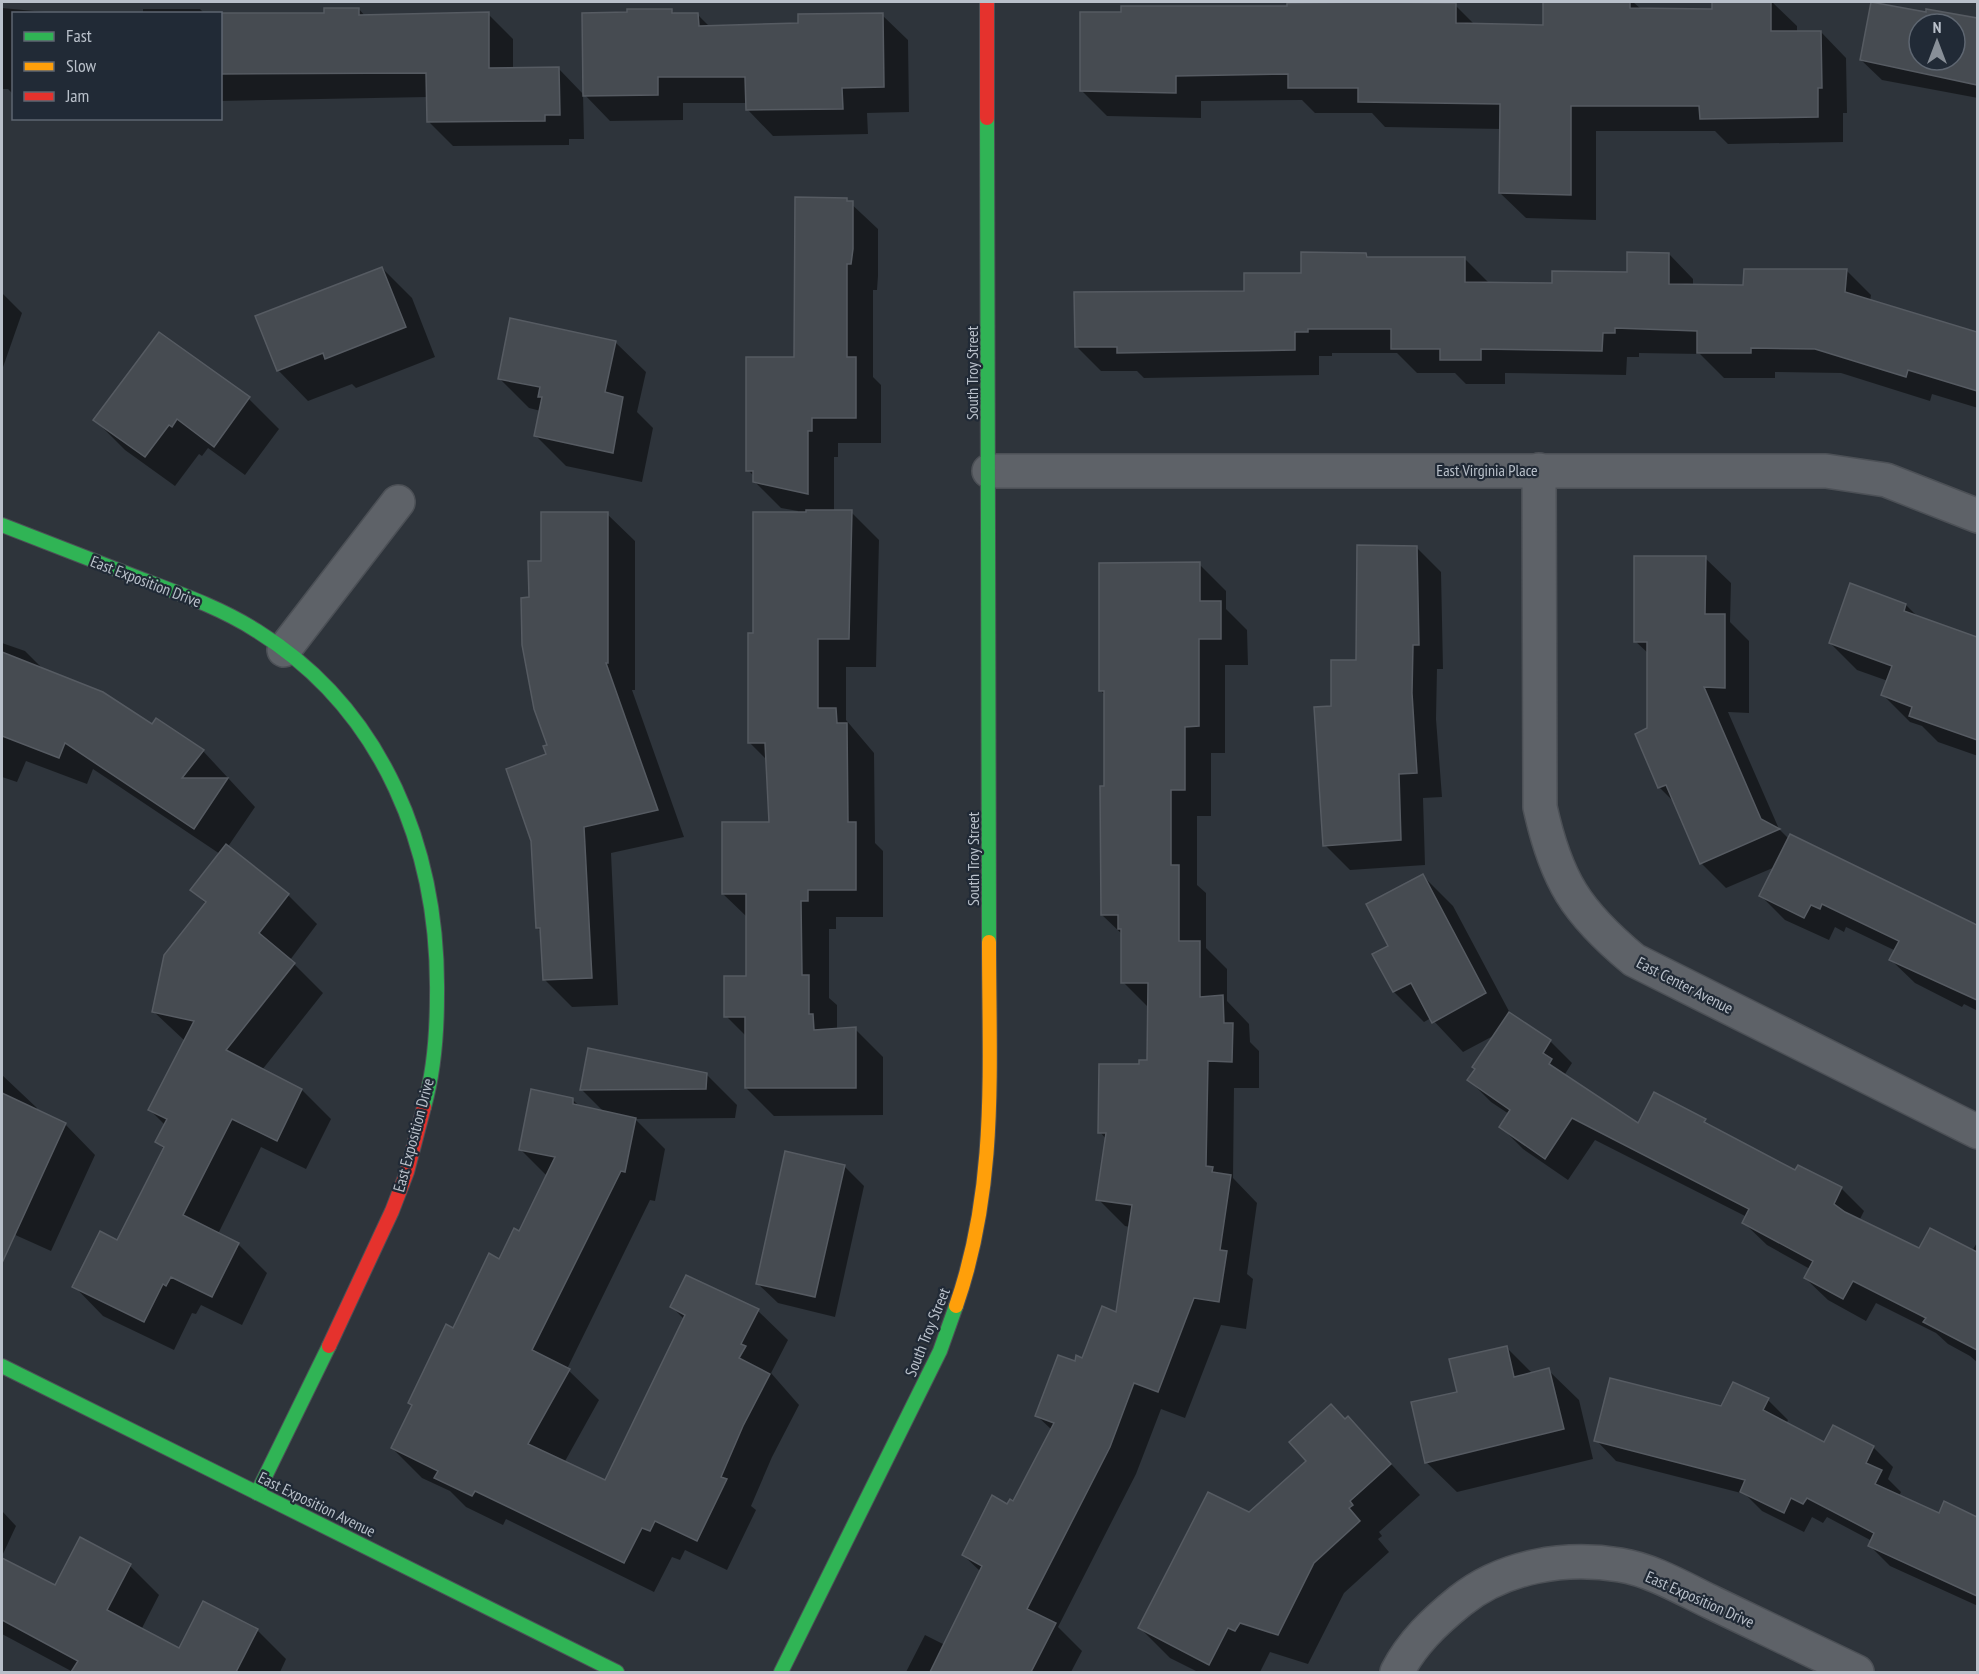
<svg xmlns="http://www.w3.org/2000/svg" width="1979" height="1674" viewBox="0 0 1979 1674" font-family="'PT Sans Narrow',sans-serif">
  <rect width="100%" height="100%" fill="#2e343b"/>
  <g fill="#0007" fill-rule="evenodd">
    <path d="M1592 2H1633L1641 9 1713 10V2H1772L1797 26V32H1821L1846 58 1847 113H1843V142L1728 144 1715 131H1596V220L1526 218 1500 193 1502 129 1385 127 1372 113H1315L1302 100 1201 101V118L1107 116 1081 90 1122 14V7L1455 5 1475 25 1545 26Z"/>
    <path d="M2 8 66 14H14V95L8 89H2Z"/>
    <path d="M143 9H200L205 14H143Z"/>
    <path d="M359 9 365 16 488 14 513 39V69L558 68 584 95 671 10 676 15H698L710 27 800 24 882 15 908 40 909 112 867 113 868 134 773 136 748 110 747 103H683V120L610 121 583 93 584 139H569V145L453 146 428 121V97L220 101V15H326Z"/>
    <path d="M1927 14 1968 18 1978 24V98L1882 80 1861 60ZM1919 24H1955V60H1919Z"/>
    <path d="M174 118H210V120H176Z"/>
    <path d="M846 199 878 229V276L877 290H873V377L881 385V443H838V457H834V512H851L879 540 876 667H846V720L874 753 875 843 883 851V917H836V929H829V998L837 1005V1030L855 1029 883 1057V1115L774 1116 746 1088V1036L726 1016 747 977V917L723 894 770 824 767 760 749 742 755 634 798 511 781 508 754 481V476L748 470 795 359Z"/>
    <path d="M1366 254 1370 258H1464L1489 283 1554 285 1628 273 1669 254 1693 279V286L1745 287 1846 270 1871 295 1870 301 1978 334V408L1932 394 1930 401 1841 373 1775 372V378H1724L1700 354 1639 353V357H1627L1626 375 1505 373V384H1466L1455 373H1417L1397 353H1332V356H1319V375L1144 378 1137 371H1101L1076 346Z"/>
    <path d="M382 268 412 298 435 357 356 388 352 384 308 401 278 370Z"/>
    <path d="M2 293 22 313 2 370Z"/>
    <path d="M160 334 249 399 279 429 245 475 208 448 202 456 199 454 175 486 125 450 95 420Z"/>
    <path d="M615 342 646 372 637 412 653 428 642 482 566 466 535 435 541 411 529 408 499 378Z"/>
    <path d="M607 514 635 541V690H632L684 837 611 853 618 1005 572 1007 545 980 542 932 537 928 549 745 530 598 542 563Z"/>
    <path d="M1416 547 1441 572 1443 669H1437L1436 719 1442 797 1423 798 1425 865 1350 870 1325 845 1333 708Z"/>
    <path d="M1705 558 1731 583 1730 622 1749 641V713L1728 712 1779 829 1789 839 1974 925 1978 920V1011L1964 1004 1962 1007 1915 983 1891 960 1896 951 1846 927 1844 932 1835 927 1829 940 1785 920 1761 896 1775 867 1726 888 1701 863 1675 803 1659 787 1649 729V654L1635 641Z"/>
    <path d="M1199 564 1226 591V609L1247 630 1248 665H1225V753H1211V816H1197V885L1206 893V948L1227 969V1001L1249 1024 1250 1042 1259 1051V1088H1234L1233 1178 1257 1203 1247 1274 1253 1279 1246 1329 1221 1325 1185 1418 1161 1409 1136 1474 1058 1627 1082 1651 1071 1672H906L925 1635 945 1645 981 1572 963 1555 1014 1503 1052 1430 1037 1416 1076 1363 1083 1360 1117 1314 1130 1227 1125 1226 1098 1199 1107 1140 1100 1132 1140 1065 1149 1061V1008L1123 982V935L1102 915 1106 696 1101 691Z"/>
    <path d="M1906 605 1918 617 1978 639V756L1938 742 1922 726 1910 722 1883 695 1888 681 1857 670 1830 643Z"/>
    <path d="M2 643 25 651 44 670 203 751 255 807 227 848 288 895 317 924 290 960 323 993 262 1070 302 1090 331 1119 306 1169 261 1147 218 1234 238 1244 267 1273 242 1325 201 1305 196 1314 192 1313 174 1350 103 1316 74 1286 118 1242 164 1149 157 1142 166 1126 150 1110 185 1041 154 1012 206 904 192 889 220 854 93 769 87 784 26 761 17 782 2 777Z"/>
    <path d="M1423 876 1453 906 1511 1015 1550 1041 1572 1063 1565 1074 1571 1080 1638 1126 1655 1094 1796 1172 1841 1188 1864 1211 1860 1219 1920 1250 1972 1251 1978 1241V1363L1970 1356 1948 1344 1936 1333 1876 1303 1866 1321 1828 1300 1805 1278 1810 1269 1767 1245 1744 1223 1747 1217 1595 1140 1568 1180 1523 1149 1501 1127 1509 1114 1491 1102 1469 1080 1495 1035 1463 1052 1431 1018 1424 1022 1394 992 1374 954 1390 946Z"/>
    <path d="M2 1075 37 1108 36 1111 65 1124 95 1155 51 1251 2 1229Z"/>
    <path d="M707 1075 737 1105 735 1118 635 1119 665 1149 655 1201 650 1200 567 1369 599 1400 564 1463 606 1482 685 1320 672 1307 758 1311 788 1340 771 1373 799 1405 772 1457 751 1506 756 1510 727 1570 685 1550 680 1560 672 1557 654 1592 506 1519 503 1525 466 1507 450 1491 422 1478 392 1448 453 1330 519 1233 547 1176 520 1149 573 1100 580 1107 605 1113 581 1089Z"/>
    <path d="M844 1166 864 1186 835 1317 778 1303 757 1283Z"/>
    <path d="M1506 1347 1533 1374 1548 1370 1579 1400 1593 1459 1457 1492 1426 1462 1458 1393Z"/>
    <path d="M1734 1384 1768 1400 1788 1420 1786 1424 1825 1444 1833 1427 1873 1447 1893 1467 1888 1479 1901 1492 1899 1496 1978 1532V1606L1890 1566 1870 1546 1872 1541 1827 1517 1823 1523 1812 1517 1804 1532 1762 1511 1745 1494 1616 1461 1596 1440 1722 1408Z"/>
    <path d="M1348 1418 1420 1495 1379 1532 1382 1536 1378 1539 1389 1552 1344 1593 1308 1664 1270 1652 1260 1672H1198L1170 1658 1140 1628 1249 1513 1308 1461Z"/>
    <path d="M2 1511 16 1526 2 1556Z"/>
    <path d="M80 1539 130 1566 159 1595 141 1630 180 1650 257 1630 286 1659 280 1672H73L2 1634V1559L56 1587Z"/>
  </g>
  <g fill="#464b51" stroke="#565b62" stroke-width="1.5" fill-rule="evenodd">
    <path d="M1373 2 1456 3V23L1543 25V2H1630V8L1712 9V2H1771V31H1821L1822 88H1818V117L1700 119 1699 106H1571V195L1499 193 1500 104 1358 102V88H1288V74L1176 76V93L1080 91V12H1121V6H1287V3Z"/>
    <path d="M1871 2 1926 12V9L1977 18V85L1860 60ZM1919 24H1955V60H1919Z"/>
    <path d="M324 8H359V15L489 12V68L559 67 560 115H545V121L427 122 426 73 220 74V13H324Z"/>
    <path d="M627 9H672V13H698L699 26 798 23V14L883 13 884 87 842 88 843 109 746 110 745 77H658V95L583 96 582 13 627 12Z"/>
    <path d="M795 197 847 198V201H853V249L851 264H847V357H856V418H812V431H808V494L753 482V471H746V357H794Z"/>
    <path d="M1301 252 1366 253 1367 257H1465V282L1552 283V271L1627 272V252L1669 253V284L1743 285 1744 269H1847L1845 292 1977 332V391L1908 370 1906 377 1815 349 1751 348V353H1697V331L1615 328V333H1603L1602 351 1481 349V360H1440V349H1391V329H1308V332H1295V350L1117 353V347H1075L1074 292 1244 291V273H1301Z"/>
    <path d="M382 267 406 327 325 359 323 353 277 371 255 316Z"/>
    <path d="M510 318 616 341 605 392 623 397 613 453 534 436 542 397H538L540 387 498 379Z"/>
    <path d="M159 332 250 397 214 447 177 419 172 427 169 425 145 457 93 420Z"/>
    <path d="M806 510H852L849 639H818V708H836L837 723H847L848 822H856V890H808V901H801L802 975H809V1014H813L814 1030 856 1027V1088H745V1017H724V976H746V894H722V822H769L765 743H748V633H753V512H806Z"/>
    <path d="M541 512H608V663H606L658 810 584 827 592 978 543 980 540 928H536L531 841 506 769 546 754 543 746 547 745 534 709 522 645 521 598 529 597 528 561H541Z"/>
    <path d="M1357 545 1417 546 1419 645H1413L1412 693 1417 773 1399 774 1401 840 1323 846 1314 707 1331 706V660H1356Z"/>
    <path d="M1634 556H1706L1705 614H1725V688L1704 687 1761 819 1780 829 1700 864 1666 785 1658 788 1635 734 1647 728V642H1634Z"/>
    <path d="M1200 562V601H1221V639H1199V726L1185 727V790H1171V865H1179V941H1200V997L1223 995 1224 1023H1233L1232 1062 1208 1061 1206 1166 1213 1167 1212 1172 1231 1175 1220 1250 1227 1251 1219 1302 1194 1298 1158 1392 1134 1383 1110 1447 1027 1609 1056 1623 1031 1672H930L982 1566 962 1555 992 1495 1007 1504 1010 1499 1013 1501 1054 1423 1035 1416 1058 1355 1075 1361 1076 1355 1082 1358 1102 1306 1116 1312 1132 1205 1096 1200 1106 1133H1098L1099 1064H1139V1060H1147L1148 983H1121V929H1118V915H1101L1100 786H1104V691H1099V563Z"/>
    <path d="M1850 583 1906 604 1904 611 1977 637V740L1909 716 1912 707 1881 695 1892 666 1829 643Z"/>
    <path d="M2 652 103 692 152 724 156 718 204 750 182 778H228L194 829 65 743 59 758 2 736Z"/>
    <path d="M1790 834 1977 925V1000L1889 960 1899 941 1822 904 1820 909 1811 905 1804 918 1759 896Z"/>
    <path d="M226 844 289 894 259 933 295 963 226 1050 302 1089 277 1141 232 1119 183 1215 239 1243 212 1297 171 1277 166 1286 163 1284 144 1322 72 1287 100 1231 117 1240 164 1147 155 1142 167 1119 148 1110 194 1021 152 1012 164 955 206 902 190 890Z"/>
    <path d="M1423 874 1486 993 1432 1023 1411 983 1393 992 1372 954 1388 946 1366 904Z"/>
    <path d="M1509 1012 1551 1040 1543 1053 1552 1059 1549 1064 1638 1123 1654 1092 1706 1119 1704 1122 1795 1170 1798 1165 1842 1187 1834 1204 1845 1212 1919 1248 1930 1228 1977 1252V1350L1923 1322 1926 1318 1853 1281 1843 1299 1804 1278 1813 1261 1742 1223 1749 1209 1572 1118 1545 1159 1499 1127 1510 1110 1467 1080 1475 1069 1472 1067Z"/>
    <path d="M588 1048 707 1073 706 1089 580 1090Z"/>
    <path d="M531 1089 573 1098V1104L636 1118 625 1172 621 1171 532 1350 570 1369 528 1444 605 1480 685 1315 670 1307 686 1275 759 1309 741 1344 746 1346 739 1358 770 1374 743 1426 721 1477 727 1479 697 1541 655 1521 650 1531 642 1528 624 1563 475 1491 472 1496 434 1478 438 1471 391 1448 412 1405 408 1403 446 1324 453 1328 489 1253 499 1259 514 1228 519 1231 555 1157 519 1150Z"/>
    <path d="M2 1093 66 1123 2 1263Z"/>
    <path d="M785 1151 845 1165 815 1297 756 1284Z"/>
    <path d="M1507 1346 1514 1377 1549 1368 1564 1429 1425 1463 1411 1402 1457 1392 1449 1359Z"/>
    <path d="M1610 1378 1721 1406 1733 1382 1769 1398 1763 1410 1824 1442 1833 1425 1874 1446 1866 1463 1882 1470 1875 1484 1939 1513 1944 1501 1977 1517V1596L1868 1546 1874 1533 1807 1498 1803 1504 1791 1498 1784 1513 1740 1492 1745 1480 1594 1441Z"/>
    <path d="M1331 1404 1345 1419 1348 1416 1391 1464 1350 1501 1353 1505 1349 1508 1360 1521 1314 1563 1278 1635 1240 1623 1235 1631 1228 1628 1209 1665 1138 1628 1208 1492 1249 1512 1306 1461 1289 1442Z"/>
    <path d="M80 1537 131 1564 107 1610 179 1648 203 1601 258 1629 236 1672H71L78 1661 2 1620V1558L55 1585Z"/>
  </g>
  <g fill="none" stroke-linecap="round" stroke-linejoin="round">
    <defs>
      <g id="street">
        <path d="M1539 470 1540 807C1556 880 1576 912 1634 960L1978 1132"/>
        <path d="M989 471H1826L1886 480 1978 516"/>
        <path d="M284 650 398 502"/>
        <path d="M1397 1672C1412 1643 1434 1622 1460 1601 1504 1566 1564 1556 1620 1565 1652 1570 1684 1589 1713 1603 1761 1626 1809 1649 1857 1672"/>
      </g>
      <g id="fast">
        <path d="M987 118 989 942"/>
        <path d="M2 525C48 543 95 561 141 579 181 594 221 608 257 631 384 710 439 850 437 995 437 1032 434 1072 424 1107"/>
        <path d="M2 1366 617 1672"/>
        <path d="M257 1493 329 1346"/>
        <path d="M781 1672 940 1351 956 1306"/>
      </g>
      <path id="slow" d="M956 1306C998 1186 989 1067 989 942"/>
      <g id="jam">
        <path d="M987 2V118"/>
        <path d="M329 1346 392 1211 407 1172 424 1107"/>
      </g>
    </defs>
    <use href="#street" stroke="#4c5056" stroke-width="36"/>
    <use href="#fast" stroke="#4c5056" stroke-width="16"/>
    <use href="#slow" stroke="#4c5056" stroke-width="16"/>
    <use href="#jam" stroke="#4c5056" stroke-width="16"/>
    <use href="#street" stroke="#5e6268" stroke-width="33"/>
    <use href="#fast" stroke="#30b455" stroke-width="14"/>
    <use href="#slow" stroke="#ff9f0a" stroke-width="14"/>
    <use href="#jam" stroke="#e5322d" stroke-width="14"/>
  </g>
  <g text-anchor="middle" dominant-baseline="central" stroke-width="4.5" stroke-linejoin="round" paint-order="stroke">
    <g font-size="16" fill="#b9c0ca" stroke="#212a36">
      <text transform="translate(972 373) rotate(-90)">South Troy Street</text>
      <text x="1487" y="470">East Virginia Place</text>
      <text transform="translate(146 581) rotate(21)">East Exposition Drive</text>
      <text transform="translate(973 859) rotate(-90)">South Troy Street</text>
      <text transform="translate(1685 985) rotate(27)">East Center Avenue</text>
      <text transform="translate(413 1135) rotate(-75)">East Exposition Drive</text>
      <text transform="translate(927 1332) rotate(-68)">South Troy Street</text>
      <text transform="translate(317 1504) rotate(26)">East Exposition Avenue</text>
      <text transform="translate(1700 1599) rotate(24)">East Exposition Drive</text>
    </g>
  </g>
  <rect width="1979" height="1674" fill="none" stroke="#b9c0ca" stroke-width="6"/>
  <rect x="12" y="12" width="210" height="108" fill="#212a36" stroke="#5e6671" stroke-width="1.5"/>
  <rect x="24" y="32" width="30" height="9" fill="#30b455" stroke="#5e6671" stroke-width="1.5"/>
  <text x="66" y="42" font-size="18" fill="#b9c0ca">Fast</text>
  <rect x="24" y="62" width="30" height="9" fill="#ff9f0a" stroke="#5e6671" stroke-width="1.5"/>
  <text x="66" y="72" font-size="18" fill="#b9c0ca">Slow</text>
  <rect x="24" y="92" width="30" height="9" fill="#e5322d" stroke="#5e6671" stroke-width="1.5"/>
  <text x="66" y="102" font-size="18" fill="#b9c0ca">Jam</text>
  <g transform="translate(1937 42)"><circle r="28" fill="#212a36" stroke="#5e6671" stroke-width="1.5"/>
  <path d="M0-4.5L10 22L0 15L-10 22Z" fill="#888f98"/>
  <text y="-9" font-size="16" font-weight="bold" text-anchor="middle" fill="#b9c0ca">N</text>
  </g>
</svg>
